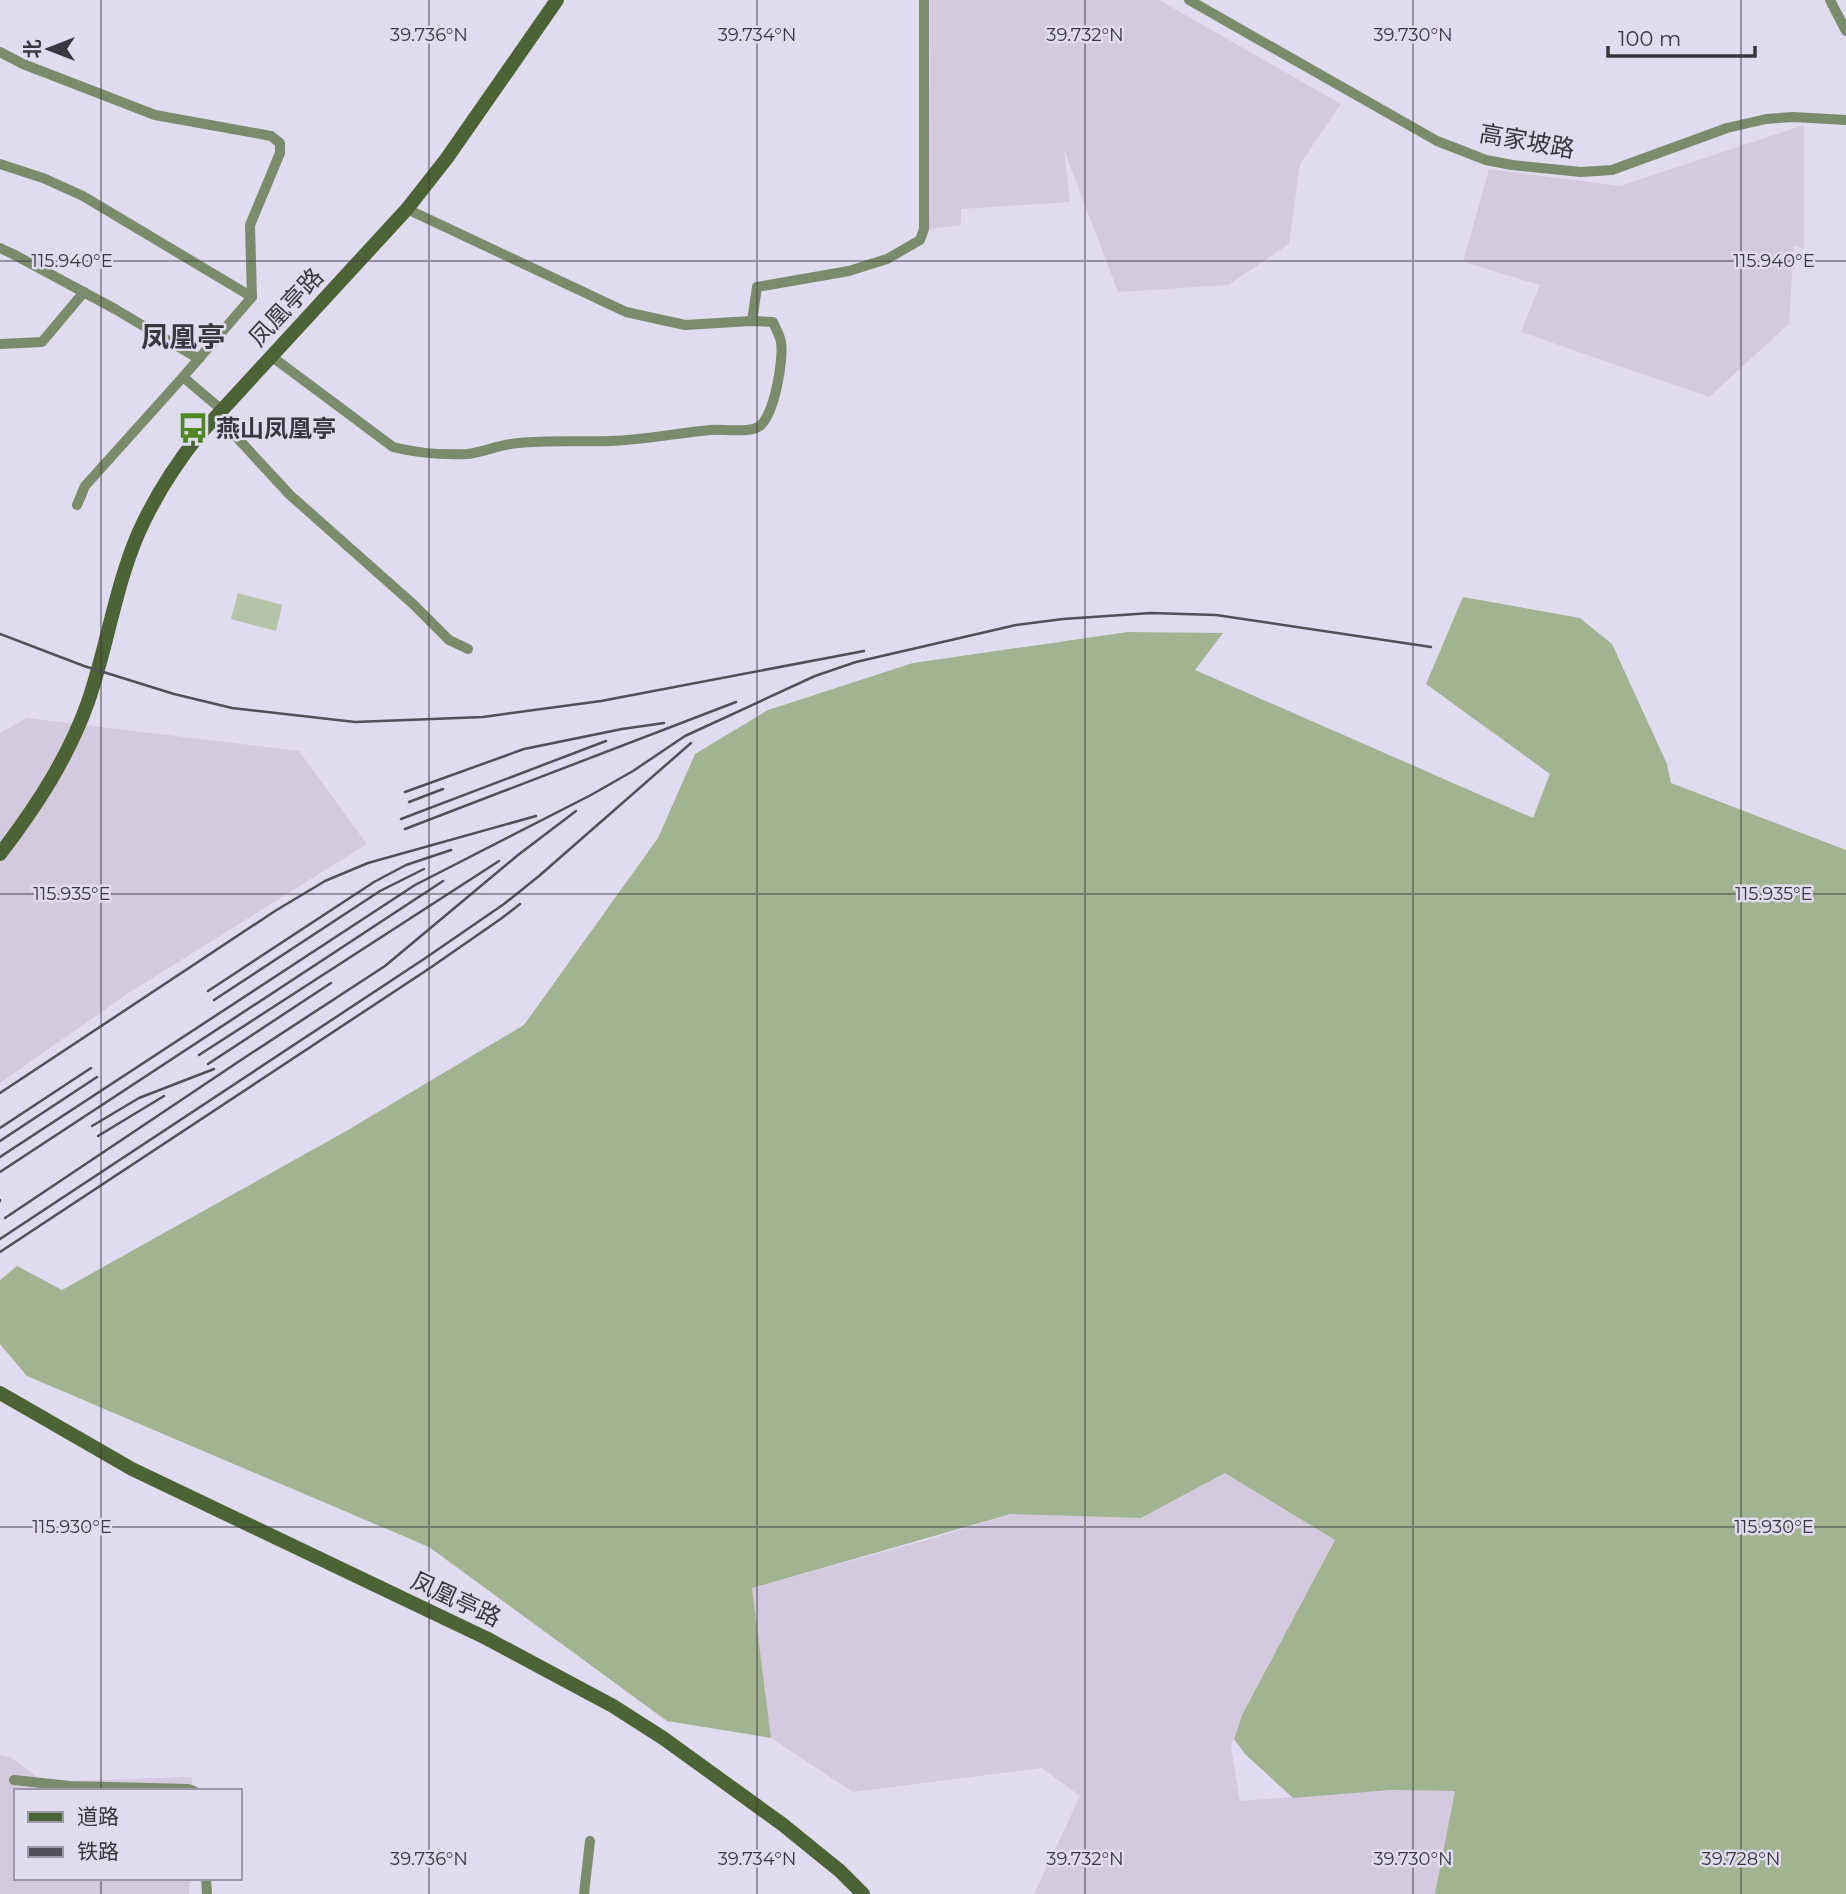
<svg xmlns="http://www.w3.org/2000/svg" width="1846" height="1894" viewBox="0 0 1846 1894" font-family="Montserrat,'Noto Sans SC',sans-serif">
  <rect width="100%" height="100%" fill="#e1dbf0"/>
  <g fill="#d4cade">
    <path d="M930 0H1159L1341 104 1300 164 1289 244 1228 285 1118 292 1064 150 1070 202 961 209V225L929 229Z"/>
    <path d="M1804 125V248L1794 246 1789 324 1709 397 1521 332 1540 285 1463 262 1489 169 1620 186Z"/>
    <path d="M27 718 299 751 367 844 130 992 0 1083V733Z"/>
    <path d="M1225 1473 1335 1540 1242 1715 1231 1747 1240 1801 1391 1790 1456 1791 1435 1894H1034L1080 1796 1042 1768 853 1792 771 1738 752 1588 927 1540 1012 1514 1141 1518Z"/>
    <path d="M0 1755 11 1757 43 1782 192 1777V1791H16V1878H190L189 1894H0Z"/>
  </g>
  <path fill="#b5c3a8" d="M238 593 282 605 276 631 231 619Z"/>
  <path fill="#a2b391" d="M1463 597 1580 618 1612 644 1667 764 1671 783 1846 850V1894H1435L1455 1791 1391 1790 1293 1798 1245 1754 1234 1739 1242 1715 1335 1540 1225 1473 1141 1518 1011 1514 752 1588 771 1738 667 1721 429 1547 27 1376 0 1344V1280L17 1266 62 1290 348 1130 524 1025 658 838 695 754 768 710 913 663 1128 632 1223 633 1195 670 1533 818 1550 774 1426 684Z"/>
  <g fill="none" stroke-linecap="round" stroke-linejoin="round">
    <g stroke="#7b8c6c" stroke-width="10">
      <path d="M1189 0 1437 141 1486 160 1512 165 1581 172 1612 170 1727 128 1766 119 1793 117 1846 120"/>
      <path d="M1830 0 1846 31"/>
      <path d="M0 52 23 64 155 115 271 136 280 143V153L250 225 252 297 183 377 222 410"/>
      <path d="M0 164 43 178 83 196 252 297"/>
      <path d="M0 248 13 254 115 309 199 359"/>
      <path d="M752 321 757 287 849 271 887 259 920 240 924 229V0"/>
      <path d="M0 344 42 342 84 292"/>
      <path d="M271 356 393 447C416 453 442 455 467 454 484 452 501 444 519 443 549 440 579 442 610 441 644 440 677 433 711 430 723 429 748 433 758 427 774 419 784 359 781 342 780 336 776 329 773 322L751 321 685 325 626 312 407 209"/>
      <path d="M217 416 290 495 413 604 449 640 468 649"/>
      <path d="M77 505 85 486 183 377"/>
      <path d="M14 1780 70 1786 188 1789 194 1791"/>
      <path d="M206 1878 207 1894"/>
      <path d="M584 1894 590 1841"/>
    </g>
    <g stroke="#4c6335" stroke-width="14">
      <path d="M0 854C36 807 68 758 88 702 107 647 115 588 138 534 154 498 175 465 199 435L407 209 447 158 557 0"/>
      <path d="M0 1393 132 1469 486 1638 613 1706 663 1738 782 1824 840 1871 863 1894"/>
    </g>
    <g stroke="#514f58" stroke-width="2.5">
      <path d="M0 634 84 666 174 694 232 708 355 722 483 717 601 701 864 651"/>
      <path d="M405 792 524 749 622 729 664 723"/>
      <path d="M409 802 443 789"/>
      <path d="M401 819 606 741"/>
      <path d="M405 829 736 702"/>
      <path d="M208 991 374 882 406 865 451 850"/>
      <path d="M214 1000 380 891 424 869"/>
      <path d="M199 1055 499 861"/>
      <path d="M208 1064 331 983"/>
      <path d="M0 1093 275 911 325 881 368 863 536 816"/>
      <path d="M92 1126 139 1098 214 1069"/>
      <path d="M0 1128 91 1068"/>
      <path d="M98 1136 164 1096"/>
      <path d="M0 1141 97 1077"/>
      <path d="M0 1157 415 885 591 795 633 771 685 736 815 676 856 662 1016 625 1063 619 1151 613 1216 615 1431 647"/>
      <path d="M0 1172 443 881"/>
      <path d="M0 1201V1200"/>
      <path d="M5 1218 247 1056 385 966 518 855 576 811"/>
      <path d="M0 1239 424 959 504 904 539 876 691 743"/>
      <path d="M0 1252 430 968 502 918 520 904"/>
    </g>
  </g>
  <path fill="none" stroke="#39373f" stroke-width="2" stroke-opacity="0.45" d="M101 0V1791M429 0V1894M757 0V1894M1085 0V1894M1413 0V1894M1741 0V1894M0 261H1846M0 894H1846M0 1527H1846M101 1878V1894"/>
  <defs>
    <symbol id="bus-bare" viewBox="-9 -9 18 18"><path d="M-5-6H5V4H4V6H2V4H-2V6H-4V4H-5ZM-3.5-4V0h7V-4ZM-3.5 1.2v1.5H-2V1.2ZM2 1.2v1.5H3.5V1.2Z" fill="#4f8823" stroke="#e1dbf0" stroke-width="2.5" paint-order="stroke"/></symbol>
  </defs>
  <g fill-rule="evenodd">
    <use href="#bus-bare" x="171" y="406" width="44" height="44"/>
  </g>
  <g text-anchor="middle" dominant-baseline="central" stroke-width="5" stroke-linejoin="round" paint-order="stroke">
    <g font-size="24" fill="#39373f" stroke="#e1dbf0">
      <text transform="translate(1527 141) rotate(10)">高家坡路</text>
      <text transform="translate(286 307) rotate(-47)">凤凰亭路</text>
      <text transform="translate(456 1599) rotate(25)">凤凰亭路</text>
    </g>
    <g font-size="24" font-weight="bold" fill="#39373f" stroke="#e1dbf0" text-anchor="start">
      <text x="216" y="428">燕山凤凰亭</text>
    </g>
    <g font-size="28" font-weight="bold" fill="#39373f" stroke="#e1dbf0">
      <text x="183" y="337">凤凰亭</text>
    </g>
  </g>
  <g font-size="18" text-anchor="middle" fill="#39373f" stroke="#e1dbf0" stroke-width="5" stroke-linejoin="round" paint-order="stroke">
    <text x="429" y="41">39.736°N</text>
    <text x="757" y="41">39.734°N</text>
    <text x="1085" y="41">39.732°N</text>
    <text x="1413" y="41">39.730°N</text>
    <text x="1774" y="267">115.940°E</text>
    <text x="72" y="267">115.940°E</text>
    <text x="1774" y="900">115.935°E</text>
    <text x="72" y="900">115.935°E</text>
    <text x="1774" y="1533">115.930°E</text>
    <text x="72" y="1533">115.930°E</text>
    <text x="429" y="1865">39.736°N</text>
    <text x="757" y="1865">39.734°N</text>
    <text x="1085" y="1865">39.732°N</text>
    <text x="1413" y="1865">39.730°N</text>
    <text x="1741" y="1865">39.728°N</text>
  </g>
  <rect x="14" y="1789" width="228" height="91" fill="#e1dbf0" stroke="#9e99a9" stroke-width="2"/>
  <rect x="28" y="1812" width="35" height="10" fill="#4c6335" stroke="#9e99a9" stroke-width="2"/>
  <text x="77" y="1824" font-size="21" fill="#39373f">道路</text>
  <rect x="28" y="1847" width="35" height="10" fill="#514f58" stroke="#9e99a9" stroke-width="2"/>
  <text x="77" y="1859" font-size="21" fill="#39373f">铁路</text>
  <g transform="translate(49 49) rotate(270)" stroke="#e1dbf0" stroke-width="5" paint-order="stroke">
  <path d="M0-5L12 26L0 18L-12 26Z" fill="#39373f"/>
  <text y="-10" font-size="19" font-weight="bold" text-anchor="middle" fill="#39373f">北</text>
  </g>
  <path d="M1608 46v10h147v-10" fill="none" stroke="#39373f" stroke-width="3.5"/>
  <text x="1618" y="46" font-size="21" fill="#39373f" stroke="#e1dbf0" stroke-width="5" paint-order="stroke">100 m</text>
</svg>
